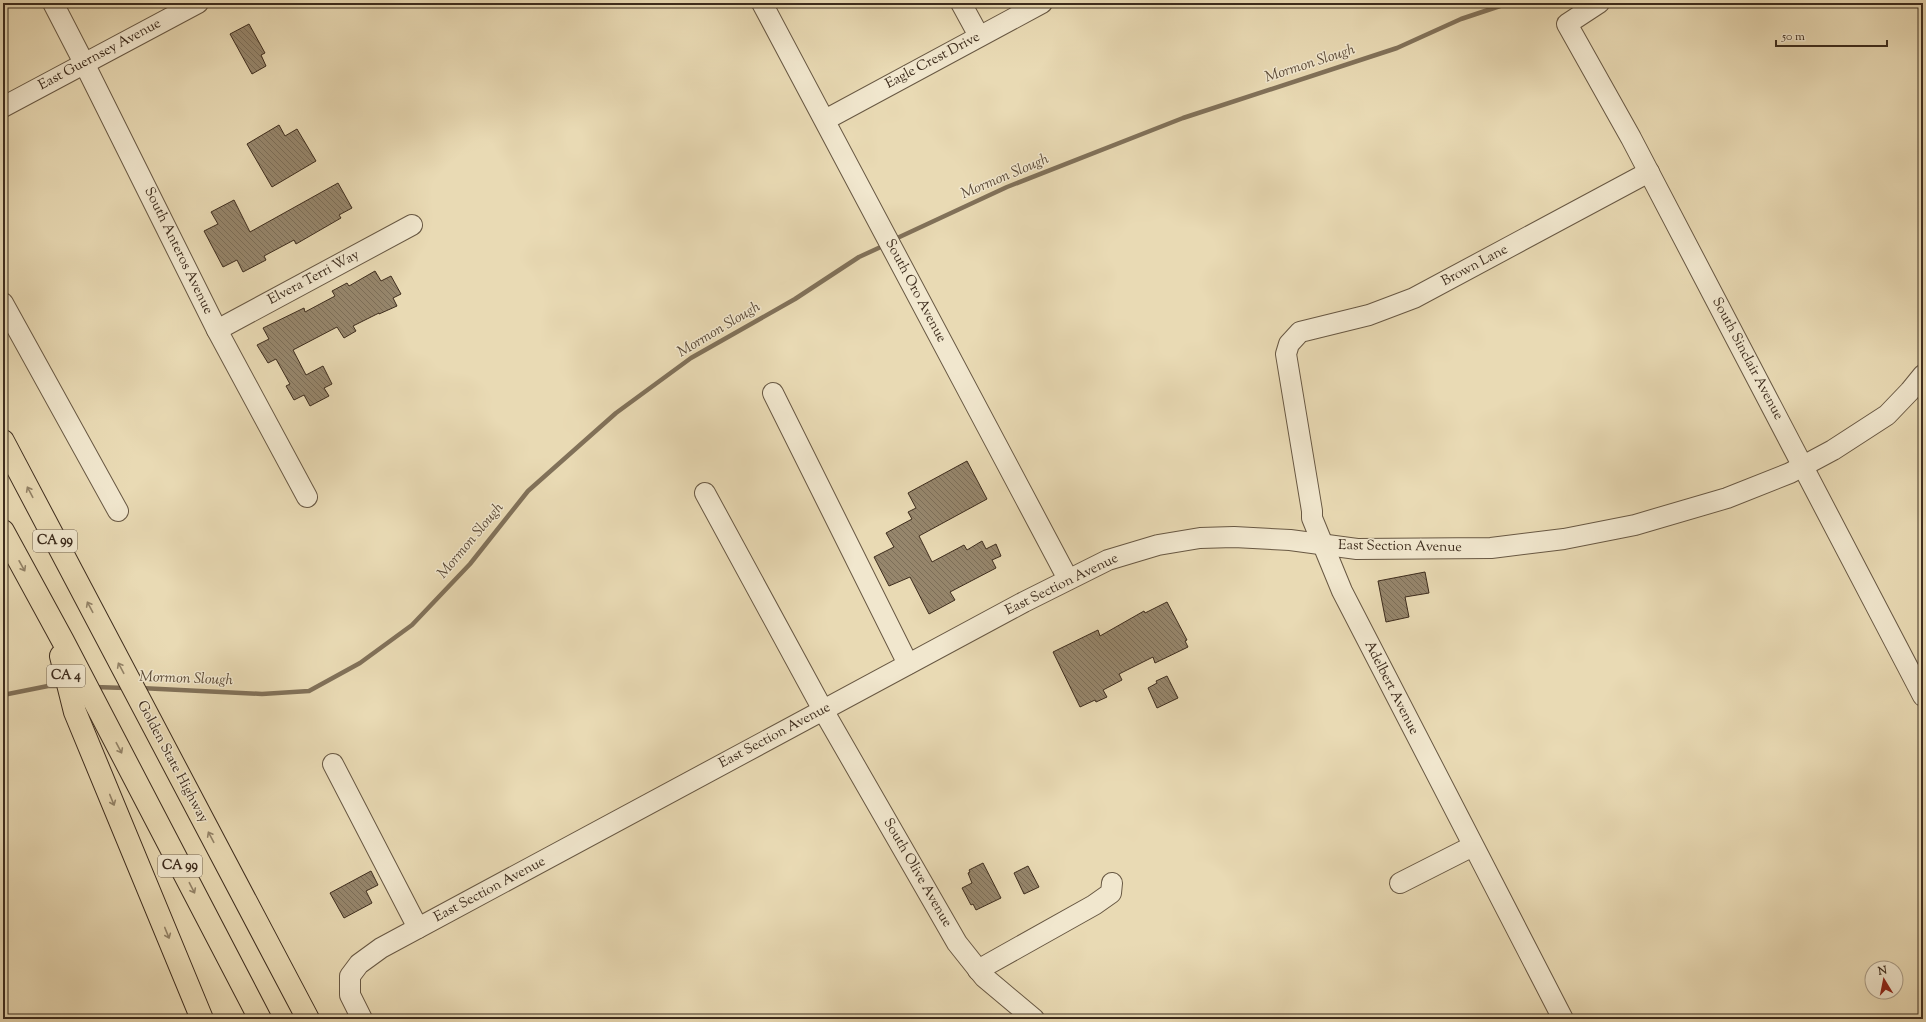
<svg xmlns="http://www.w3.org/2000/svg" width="1926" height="1022" viewBox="0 0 1926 1022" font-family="'Sorts Mill Goudy',serif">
  <defs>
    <pattern id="building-back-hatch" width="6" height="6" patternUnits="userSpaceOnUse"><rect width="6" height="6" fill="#96866c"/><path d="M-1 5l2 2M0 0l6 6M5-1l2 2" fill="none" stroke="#7c6e58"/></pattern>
  </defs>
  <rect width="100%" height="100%" fill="#e9dab4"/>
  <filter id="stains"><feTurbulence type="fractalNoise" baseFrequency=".005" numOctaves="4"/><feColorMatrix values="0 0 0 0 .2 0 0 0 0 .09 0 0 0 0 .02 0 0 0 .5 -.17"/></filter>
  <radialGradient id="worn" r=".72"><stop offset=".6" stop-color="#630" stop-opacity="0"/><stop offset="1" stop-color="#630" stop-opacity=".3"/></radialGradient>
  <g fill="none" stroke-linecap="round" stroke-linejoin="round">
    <g stroke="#817159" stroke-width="4.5">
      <path d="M893 240 1007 187 1183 118 1397 48 1461 19 1509 3"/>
      <path d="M94 687 126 688"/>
      <path d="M140 688 262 694 309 691 360 663 412 625 470 564 528 491 616 413 691 358 795 299 859 257 885 245"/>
      <path d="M3 695 48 686H62"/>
    </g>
  </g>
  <g fill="url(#building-back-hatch)" stroke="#3d2c1d">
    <path d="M249 24 265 53 261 55 266 66 252 74 230 34Z"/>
    <path d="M279 125 285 136 297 129 316 161 272 187 247 144Z"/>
    <path d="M338 183 352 208 339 215 341 218 296 244 294 240 264 256 266 260 243 272 237 260 223 267 204 231 218 224 211 212 234 200 250 232Z"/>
    <path d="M375 271 381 281 391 276 401 294 393 298 397 306 379 314V313L353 326 356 331 344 338 337 327 293 350 306 375 323 366 332 384 324 388 329 396 310 406 304 395 294 400 286 386 290 384 276 359 268 363 257 345 269 339 263 328 304 308 305 312 335 296 332 291 347 283 349 286Z"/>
    <path d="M967 461 987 499 919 536 932 562 964 545 967 550 982 541 986 549 996 544 1001 556 992 560 996 568 950 592 955 600 929 614 910 577 889 586 874 557 894 547 886 533 912 519 908 512 916 508 908 493Z"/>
    <path d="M1425 572 1429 593 1405 597 1409 617 1386 622 1378 581Z"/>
    <path d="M1167 602 1187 640 1185 641 1188 647 1155 663 1153 657 1119 674 1122 680 1103 690 1107 697 1096 702 1095 700 1080 707 1053 652 1098 630 1100 636 1144 611 1145 613Z"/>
    <path d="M1167 676 1178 698 1157 708 1148 688 1157 683 1156 681Z"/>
    <path d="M983 863 1001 898 976 910 973 904 971 905 962 888 972 883 968 873 970 872 969 870Z"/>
    <path d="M1028 866 1039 887 1024 894 1014 873Z"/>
    <path d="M371 871 378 885 366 891 372 903 344 918 330 893Z"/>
  </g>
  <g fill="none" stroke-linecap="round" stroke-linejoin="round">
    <defs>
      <g id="minor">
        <path d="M53 3 84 63 217 330 307 497"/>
        <path d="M762 3 1068 579"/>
        <path d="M961 3 979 36"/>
        <path d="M1599 3 1567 24 1631 138 1923 696"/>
        <path d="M3 107 198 3"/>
        <path d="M825 120 1042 3"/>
        <path d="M3 303 118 511"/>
        <path d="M217 330 412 225"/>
        <path d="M773 393 908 664"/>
        <path d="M705 493 823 710 957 943 984 977 1034 1019"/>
        <path d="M333 764 418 928"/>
        <path d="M1400 883 1473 846"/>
        <path d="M978 970 1094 905 1111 893 1112 883"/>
        <path d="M362 1019 350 995V976L359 964 381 948 1024 602 1108 560 1158 545 1200 538 1234 537 1290 540 1357 549 1491 548 1564 539 1635 525 1727 498 1790 473 1833 450 1887 415 1910 391 1923 375"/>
        <path d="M1563 1019 1342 591 1312 518V511L1286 354 1289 344 1300 332 1369 315 1414 298 1649 172"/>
      </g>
      <g id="highway">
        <path d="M3 441 308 1019"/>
        <path d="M3 531 63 641 260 1019"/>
        <path d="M61 656 75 712 202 1019"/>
      </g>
    </defs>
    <use href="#minor" stroke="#685843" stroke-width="22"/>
    <use href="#highway" stroke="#3d2c1d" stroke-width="24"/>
    <use href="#minor" stroke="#f1e7ce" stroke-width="20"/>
    <use href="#highway" stroke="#e9dab4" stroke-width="22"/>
  </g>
  <defs><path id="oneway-shaft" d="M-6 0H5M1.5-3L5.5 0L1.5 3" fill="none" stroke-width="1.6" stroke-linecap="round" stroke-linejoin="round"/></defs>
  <g stroke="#938368">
    <use href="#oneway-shaft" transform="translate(30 492) rotate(-118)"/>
    <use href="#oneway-shaft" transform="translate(22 566) rotate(61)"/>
    <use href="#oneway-shaft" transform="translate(90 607) rotate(-118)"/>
    <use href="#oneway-shaft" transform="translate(121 668) rotate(-118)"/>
    <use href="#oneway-shaft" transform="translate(119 748) rotate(62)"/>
    <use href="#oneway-shaft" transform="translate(112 800) rotate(68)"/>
    <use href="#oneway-shaft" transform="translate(211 837) rotate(-118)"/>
    <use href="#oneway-shaft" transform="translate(192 888) rotate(63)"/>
    <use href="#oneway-shaft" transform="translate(167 933) rotate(68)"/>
  </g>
  <g text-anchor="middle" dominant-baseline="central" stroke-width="3" stroke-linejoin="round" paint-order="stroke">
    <g fill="#f1e7ce" stroke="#736452" stroke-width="1">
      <rect x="33" y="530" width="44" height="22" rx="3"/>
      <rect x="47" y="665" width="38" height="22" rx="3"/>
      <rect x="158" y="855" width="44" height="22" rx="3"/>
    </g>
    <g font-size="13" font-weight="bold" fill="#3d2c1d">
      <text x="55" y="541">CA 99</text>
      <text x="66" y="676">CA 4</text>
      <text x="180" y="866">CA 99</text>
    </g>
    <g font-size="14" fill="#3d2c1d" stroke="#f1e7ce">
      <text transform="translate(100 55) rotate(-28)">East Guernsey Avenue</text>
      <text transform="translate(933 61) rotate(-28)">Eagle Crest Drive</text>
      <text transform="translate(178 251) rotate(64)">South Anteros Avenue</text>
      <text transform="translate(1475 266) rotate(-28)">Brown Lane</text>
      <text transform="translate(314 278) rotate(-28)">Elvera Terri Way</text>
      <text transform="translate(915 291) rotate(62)">South Oro Avenue</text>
      <text transform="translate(1747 359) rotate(62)">South Sinclair Avenue</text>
      <text transform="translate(1400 547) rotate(1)">East Section Avenue</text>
      <text transform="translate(1062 585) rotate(-26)">East Section Avenue</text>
      <text transform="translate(1391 688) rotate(63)">Adelbert Avenue</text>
      <text transform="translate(775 736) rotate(-28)">East Section Avenue</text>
      <text transform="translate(172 762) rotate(62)">Golden State Highway</text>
      <text transform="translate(917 873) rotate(60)">South Olive Avenue</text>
      <text transform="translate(490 890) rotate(-28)">East Section Avenue</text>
    </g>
    <g font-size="15" font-style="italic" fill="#5a4936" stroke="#f1e7ce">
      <text transform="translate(1310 64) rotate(-18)">Mormon Slough</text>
      <text transform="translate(1005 177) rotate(-23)">Mormon Slough</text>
      <text transform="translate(719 330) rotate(-31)">Mormon Slough</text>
      <text transform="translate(471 541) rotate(-50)">Mormon Slough</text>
      <text transform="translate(186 679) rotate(2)">Mormon Slough</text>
    </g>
  </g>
  <rect width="1926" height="1022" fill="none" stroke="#e9dab4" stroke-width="16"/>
  <rect x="4" y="4" width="1918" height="1014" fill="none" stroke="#3d2c1d" stroke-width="2"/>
  <rect x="8" y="8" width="1910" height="1006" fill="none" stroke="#3d2c1d"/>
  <g transform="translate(1884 980) rotate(350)"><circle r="19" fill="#f1e7ce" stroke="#a99c87"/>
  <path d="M0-3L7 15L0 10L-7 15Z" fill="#8f2418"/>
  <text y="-6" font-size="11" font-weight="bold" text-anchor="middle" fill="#3d2c1d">N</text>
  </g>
  <path d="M1776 40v6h111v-6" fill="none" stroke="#3d2c1d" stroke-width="2"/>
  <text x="1782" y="40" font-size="12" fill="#3d2c1d" stroke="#f1e7ce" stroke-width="3" paint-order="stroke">50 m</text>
  <rect width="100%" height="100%" filter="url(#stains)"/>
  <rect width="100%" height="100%" fill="url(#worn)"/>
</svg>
